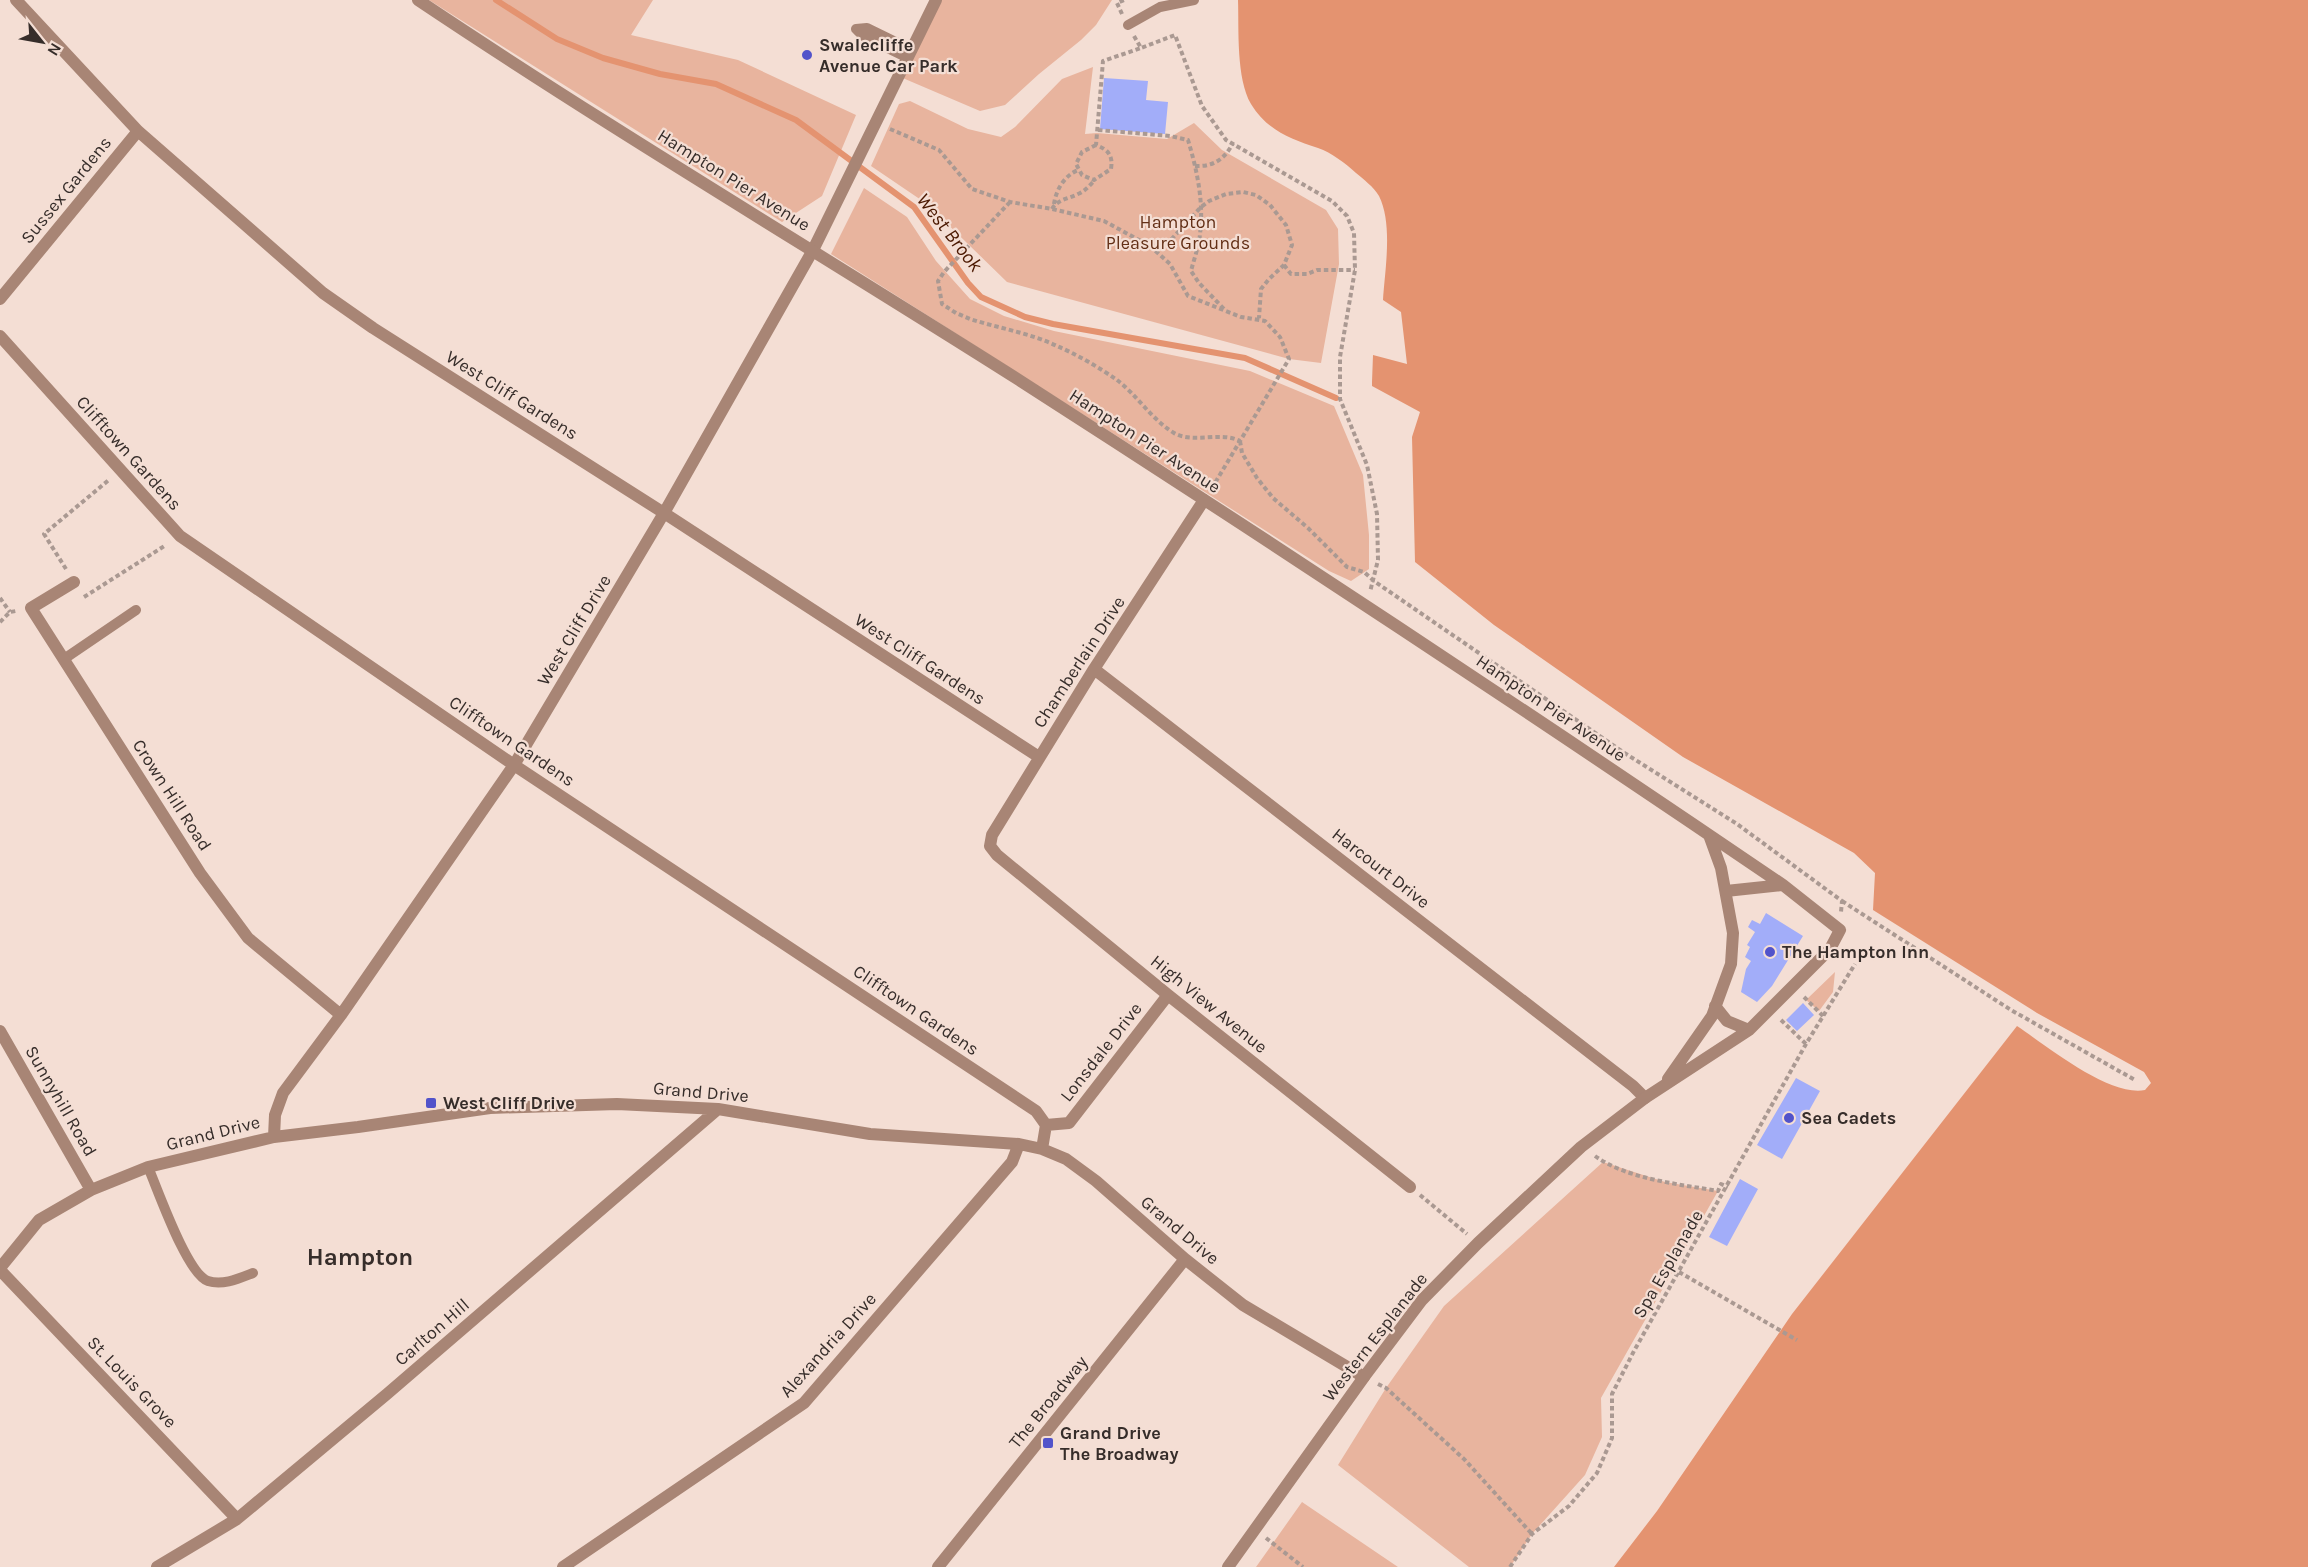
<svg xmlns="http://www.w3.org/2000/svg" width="2308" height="1567" font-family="Karla,sans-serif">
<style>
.green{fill:#e8b49e}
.water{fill:#e49370}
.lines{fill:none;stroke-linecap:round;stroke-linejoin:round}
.stream{stroke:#e49370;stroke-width:6}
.building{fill:#a2adf9}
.path{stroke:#aa9992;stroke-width:4;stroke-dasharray:4.5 3;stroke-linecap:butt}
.service{stroke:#a88575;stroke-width:10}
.minor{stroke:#a88575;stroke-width:12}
.tertiary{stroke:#a88575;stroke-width:12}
.poi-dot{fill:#5253ca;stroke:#f4ded4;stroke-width:2}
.labels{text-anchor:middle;stroke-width:4.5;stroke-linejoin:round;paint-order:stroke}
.poi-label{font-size:18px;font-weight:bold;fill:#362d2a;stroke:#f4ded4;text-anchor:start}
.street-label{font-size:18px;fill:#362d2a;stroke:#f4ded4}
.park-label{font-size:18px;fill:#632f16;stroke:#f4ded4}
.water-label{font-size:20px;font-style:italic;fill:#4b1800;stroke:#f4ded4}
.district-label{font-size:24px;font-weight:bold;fill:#362d2a;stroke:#f4ded4}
</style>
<rect width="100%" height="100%" fill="#f4ded4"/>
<path class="green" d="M429,0H653L631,35L738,60L856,115L822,196L782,222Z
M937,0H1112L1096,25L1081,40L1039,74L1005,105L980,111L898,76Z
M1093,67L1085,134L1097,133L1167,139L1194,123L1222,150L1326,210L1338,229L1339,264L1321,363L1289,359L1007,282L927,204L871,166L899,104L910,101L968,129L1001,137L1015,127L1062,79Z
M864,188L907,217L936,261L970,299L1004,316L1054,331L1250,371L1334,406L1363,475L1369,535V569L1351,581L1329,571L831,254Z
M1835,972L1833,992L1819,1011L1806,1000Z
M1603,1162L1665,1182L1718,1191L1601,1398L1602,1437L1585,1475L1532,1534L1510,1567H1469L1338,1465L1386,1388L1444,1306Z
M1302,1502L1398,1567H1256Z"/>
<path class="water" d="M1238,0H2308V1567H1614L1657,1511L1792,1314L2017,1026C2047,1046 2109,1097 2145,1090L2151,1083L2144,1072L2037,1013L1873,910L1875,873L1854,853L1683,757L1494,625L1415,562L1412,437L1420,412L1372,386V382L1373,355L1407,364L1401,312L1383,300C1385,269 1393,224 1379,196C1374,187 1363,179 1356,173C1345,163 1332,153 1318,148C1290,139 1267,130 1251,104C1236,78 1239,30 1238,0Z"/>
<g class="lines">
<path class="stream" d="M496,0L557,39L603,58L660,74L716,84L796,120L914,207L968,283L981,297L1025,317L1053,324L1245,358L1336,398"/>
</g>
<path class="building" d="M1104,78L1148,81L1146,100L1168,102L1165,134L1100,129Z
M1766,913L1803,936L1772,986L1757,1002L1741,992L1746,969L1751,961L1745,957L1750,947L1747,945L1755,932L1748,927L1752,920L1760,924Z
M1803,1003L1814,1015L1797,1031L1786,1020Z
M1796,1078L1820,1091L1782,1159L1757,1145Z
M1740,1179L1758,1189L1727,1246L1709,1237Z"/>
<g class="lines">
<path class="path" d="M1122,14L1117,3L1124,0
M1134,36L1141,48L1175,35L1202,106L1226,140L1332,201L1347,216L1354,233L1355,270L1340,357V399L1367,465L1377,514L1378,560L1370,592
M890,129L939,150L972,189L1010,202L1052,209L1104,221L1150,246L1170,264L1188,296L1241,317L1265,321L1280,337L1289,359L1212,488
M1098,130L1170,136L1188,140C1197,170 1204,202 1200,234C1199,246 1194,259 1191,271L1199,283L1225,310
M1096,145L1082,152L1076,164L1082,175L1094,180L1111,169C1113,156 1109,150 1096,145L1103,61L1141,48
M1195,166C1213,167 1225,159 1233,143
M1010,202L944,272L938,281L942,304L956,313L970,319C998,328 1030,333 1057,346C1076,354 1100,368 1117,380C1137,395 1151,419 1174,433C1193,444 1221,431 1240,441
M1054,204C1056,190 1064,176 1078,170
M1052,209C1058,199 1068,199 1078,194C1085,191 1089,186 1094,181
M1151,246L1167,244L1201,207L1209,201L1226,194L1243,192L1256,195L1270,205L1286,225L1292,245L1284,265L1269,279L1261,289L1259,318
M1284,265L1291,274H1307L1317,270H1355
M1240,441L1242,453L1257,478L1273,498L1308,528L1347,567L1364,572L1374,581L1623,752L1737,824L1842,901L1841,912
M66,569L44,534L110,479
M84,597L166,545
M0,598L10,612
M0,622L10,612L16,611
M1842,901L2011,1010L2135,1080
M1804,997L1823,1016
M1781,1020L1806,1044
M1595,1156C1627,1179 1678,1184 1718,1191L1721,1184L1728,1187
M1420,1195L1467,1234
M1679,1272L1797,1340
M1378,1384L1386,1388L1464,1459L1532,1534
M1266,1538L1303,1567
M1510,1567L1532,1534L1569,1506L1597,1473L1612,1438V1394L1634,1351L1806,1044L1855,964"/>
<path class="service" d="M1128,25L1160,7L1194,0
M856,29L867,28L912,50
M856,29L863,36L908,58
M64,659L136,610
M148,1167C158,1190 187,1274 208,1281C223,1286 240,1278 253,1273"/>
<path class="minor" d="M16,0L138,131L323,293L373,328L664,513L1039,757
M0,299L138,131
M0,336L180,536L514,765L1036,1111L1046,1125
M1204,500L1094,669L992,835L990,846L997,855L1168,995L1410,1187
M74,582L31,608L200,873L248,938L341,1015
M1094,669L1633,1086L1645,1098
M0,1031L91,1190
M274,1137L275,1115L283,1093L341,1015L514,765L664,513L813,250L936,0
M1042,1149L1046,1125L1069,1123L1168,995
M0,1268L39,1220L91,1190L148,1167L274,1137L358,1127L490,1108L617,1104L718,1109L870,1134L1019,1144L1042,1149L1066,1159L1096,1181L1185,1259L1243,1305L1364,1377
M0,1270L237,1519
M157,1567L237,1519L387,1394L718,1109
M563,1567L804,1403L1012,1162L1019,1144
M938,1567L1185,1259"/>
<path class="tertiary" d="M418,0C615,132 819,253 1019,380C1276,545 1530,713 1783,885L1840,930L1830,949L1749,1030L1645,1098L1581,1147L1478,1243L1422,1300L1364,1377L1228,1567
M1726,891L1783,885
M1715,1006L1727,1021L1749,1030
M1668,1079L1712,1016L1731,964L1733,933L1721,868L1709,835"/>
</g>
<g class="poi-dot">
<circle cx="807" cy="55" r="6"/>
<circle cx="1770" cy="952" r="6"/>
<rect x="425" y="1097" width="12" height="12" rx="3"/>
<circle cx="1789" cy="1118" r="6"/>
<rect x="1042" y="1437" width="12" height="12" rx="3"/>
</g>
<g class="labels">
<g class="poi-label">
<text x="819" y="51">Swalecliffe<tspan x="819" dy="21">Avenue Car Park</tspan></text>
<text x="1782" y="958">The Hampton Inn</text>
<text x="443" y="1109">West Cliff Drive</text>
<text x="1801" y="1124">Sea Cadets</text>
<text x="1060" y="1439">Grand Drive<tspan x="1060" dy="21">The Broadway</tspan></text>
</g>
<g class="street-label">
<text transform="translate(734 180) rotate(32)" y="6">Hampton Pier Avenue</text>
<text transform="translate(66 190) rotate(-51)" y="6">Sussex Gardens</text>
<text transform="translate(512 395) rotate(32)" y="6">West Cliff Gardens</text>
<text transform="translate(1145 441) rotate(33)" y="6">Hampton Pier Avenue</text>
<text transform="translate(129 453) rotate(48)" y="6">Clifftown Gardens</text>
<text transform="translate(574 630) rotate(-59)" y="6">West Cliff Drive</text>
<text transform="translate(920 659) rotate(33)" y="6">West Cliff Gardens</text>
<text transform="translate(1079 662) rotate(-57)" y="6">Chamberlain Drive</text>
<text transform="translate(1551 708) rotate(34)" y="6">Hampton Pier Avenue</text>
<text transform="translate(512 741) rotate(34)" y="6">Clifftown Gardens</text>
<text transform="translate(172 795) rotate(57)" y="6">Crown Hill Road</text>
<text transform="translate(1381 868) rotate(38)" y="6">Harcourt Drive</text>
<text transform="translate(1209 1004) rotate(39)" y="6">High View Avenue</text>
<text transform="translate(916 1010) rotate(34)" y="6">Clifftown Gardens</text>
<text transform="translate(1101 1052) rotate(-52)" y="6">Lonsdale Drive</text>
<text transform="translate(701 1092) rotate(5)" y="6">Grand Drive</text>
<text transform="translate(61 1101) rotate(60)" y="6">Sunnyhill Road</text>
<text transform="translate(213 1133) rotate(-14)" y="6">Grand Drive</text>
<text transform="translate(1180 1230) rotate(40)" y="6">Grand Drive</text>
<text transform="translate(1668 1264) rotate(-60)" y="6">Spa Esplanade</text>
<text transform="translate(432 1332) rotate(-41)" y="6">Carlton Hill</text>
<text transform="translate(1375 1337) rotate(-52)" y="6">Western Esplanade</text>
<text transform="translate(828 1345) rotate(-48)" y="6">Alexandria Drive</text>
<text transform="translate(132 1382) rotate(46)" y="6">St. Louis Grove</text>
<text transform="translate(1048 1402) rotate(-51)" y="6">The Broadway</text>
</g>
<g class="park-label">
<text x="1178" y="228">Hampton<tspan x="1178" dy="21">Pleasure Grounds</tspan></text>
</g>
<g class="water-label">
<text transform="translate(950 232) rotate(52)" y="7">West Brook</text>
</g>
<g class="district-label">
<text x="360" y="1265">Hampton</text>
</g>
</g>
<g transform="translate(42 42) rotate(121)" stroke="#f4ded4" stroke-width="4.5" paint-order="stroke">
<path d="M0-4.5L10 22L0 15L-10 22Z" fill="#362d2a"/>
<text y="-9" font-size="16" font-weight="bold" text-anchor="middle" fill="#362d2a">N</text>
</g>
</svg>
